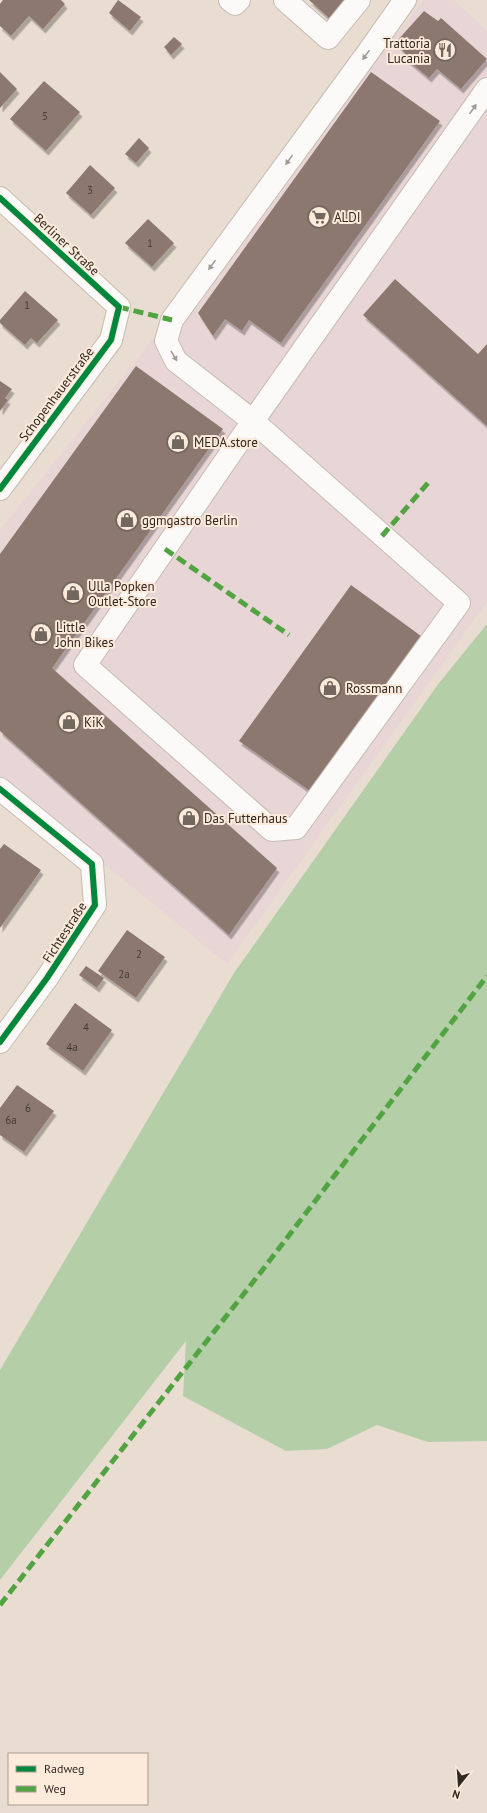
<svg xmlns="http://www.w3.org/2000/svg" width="487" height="1813" font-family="'PT Sans',sans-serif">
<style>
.commercial{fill:#e8d5d6}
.green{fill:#b4cea8}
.building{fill:#8d7870;filter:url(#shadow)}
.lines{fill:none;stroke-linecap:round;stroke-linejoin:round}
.minor-casing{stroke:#c5bcb3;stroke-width:24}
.minor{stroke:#fcfaf8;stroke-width:22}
.quiet{stroke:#52a341;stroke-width:5;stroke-dasharray:10 5;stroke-linecap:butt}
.cycleway-casing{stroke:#fceadb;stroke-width:8}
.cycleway{stroke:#00873e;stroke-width:6}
.oneway{fill:#a09c97}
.labels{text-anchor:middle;stroke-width:4;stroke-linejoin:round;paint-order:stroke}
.number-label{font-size:11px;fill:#473c35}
.poi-label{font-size:13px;fill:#302821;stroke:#fceadb;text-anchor:start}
.street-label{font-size:13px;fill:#302821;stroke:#fceadb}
</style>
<defs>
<filter id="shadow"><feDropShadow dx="2.5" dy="4.5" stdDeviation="0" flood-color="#0004"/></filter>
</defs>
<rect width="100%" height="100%" fill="#e9ddd2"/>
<path class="commercial" d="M424,0H454L487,31V602L227,964L0,779V530Z"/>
<path class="green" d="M487,624V1441L428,1442L377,1425L327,1449L286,1451L183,1396L186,1341L0,1580V1370L234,973L439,683Z"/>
<path class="building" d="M3,0H61L65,4L43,29L29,16L11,36L0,26V4Z
M118,0L141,17L130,31L109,13Z
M309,0H345L329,18Z
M424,11L438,21L441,18L487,59L461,89L437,69L429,78L405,58L407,56L396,42Z
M174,37L182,44L171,55L164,47Z
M0,72L17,89L0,108Z
M371,72L440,121L281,343L249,320L242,331L225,319L213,336L198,313Z
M44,81L80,112L46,151L10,119Z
M139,138L149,148L136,163L125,154Z
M90,165L115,188L91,215L66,193Z
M148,219L174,243L152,267L125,243Z
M395,279L478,354L487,344V426L363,315Z
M25,291L58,320L37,343L31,338L25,345L0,323V320Z
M136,366L223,429L52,668L277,868L229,935L0,731V554Z
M0,381L12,389L5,398L8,400L0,411Z
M351,585L421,636L310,791L239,741Z
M4,844L41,870L0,928V849Z
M127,930L165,957L136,998L98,971Z
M86,966L104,978L97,988L79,975Z
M75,1003L112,1030L83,1071L46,1044Z
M17,1085L54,1111L24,1152L0,1135V1108Z"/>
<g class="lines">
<g class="minor-casing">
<path id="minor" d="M230,0L235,4L239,0
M285,0L328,38L359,0
M405,0L369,51L172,320L166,341L176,361L253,421L85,665L272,830L296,828L459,603L253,421L487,89
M0,198L119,307L111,340L0,489
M0,789L92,864L95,905L47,978L0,1042"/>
</g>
<use href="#minor" class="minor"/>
<path class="quiet" d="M119,307L172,320
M382,536L428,483
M165,549L289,635
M0,1605L264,1268L487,976"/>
<g class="cycleway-casing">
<path id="cycleway" d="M0,198L119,307L111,340L0,489
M0,789L92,864L95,905L47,978L0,1042"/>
</g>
<use href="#cycleway" class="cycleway"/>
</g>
<defs><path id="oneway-solid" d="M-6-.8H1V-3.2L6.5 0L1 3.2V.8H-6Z"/></defs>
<g class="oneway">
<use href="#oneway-solid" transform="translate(366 55) rotate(126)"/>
<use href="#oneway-solid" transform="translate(473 109) rotate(-55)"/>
<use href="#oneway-solid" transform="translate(289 160) rotate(126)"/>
<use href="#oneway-solid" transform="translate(212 265) rotate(126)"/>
<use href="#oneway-solid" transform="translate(174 356) rotate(59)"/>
</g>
<defs>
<g id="restaurant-ring" transform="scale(1.15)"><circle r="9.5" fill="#fceadb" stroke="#71675f" stroke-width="1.5"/><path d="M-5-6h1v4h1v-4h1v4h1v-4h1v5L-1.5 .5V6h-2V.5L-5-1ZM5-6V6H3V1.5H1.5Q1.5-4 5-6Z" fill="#71675f"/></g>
<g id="supermarket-ring" transform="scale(1.15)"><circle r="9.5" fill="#fceadb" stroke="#71675f" stroke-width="1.5"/><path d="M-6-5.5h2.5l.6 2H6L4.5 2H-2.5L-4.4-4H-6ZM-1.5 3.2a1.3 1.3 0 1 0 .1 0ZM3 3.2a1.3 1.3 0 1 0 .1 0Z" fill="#71675f"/></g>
<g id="shop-ring" transform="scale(1.15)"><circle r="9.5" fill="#fceadb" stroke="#71675f" stroke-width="1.5"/><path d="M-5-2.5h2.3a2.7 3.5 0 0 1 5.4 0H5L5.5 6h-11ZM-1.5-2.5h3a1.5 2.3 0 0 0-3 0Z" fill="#71675f"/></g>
</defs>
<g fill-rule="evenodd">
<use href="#restaurant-ring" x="445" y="50"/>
<use href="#supermarket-ring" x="319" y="217"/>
<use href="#shop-ring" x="178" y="442"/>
<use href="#shop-ring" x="127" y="520"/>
<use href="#shop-ring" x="73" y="593"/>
<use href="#shop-ring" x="41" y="634"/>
<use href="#shop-ring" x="330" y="688"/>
<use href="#shop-ring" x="69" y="722"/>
<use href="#shop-ring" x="189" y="818"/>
</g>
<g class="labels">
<g class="number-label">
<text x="45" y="120">5</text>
<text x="90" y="194">3</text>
<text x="150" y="247">1</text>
<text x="27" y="309">1</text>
<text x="139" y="958">2</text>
<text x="124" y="978">2a</text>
<text x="86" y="1031">4</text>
<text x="72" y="1051">4a</text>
<text x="28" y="1112">6</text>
<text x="11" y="1124">6a</text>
</g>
<g class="poi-label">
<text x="430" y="48" text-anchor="end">Trattoria<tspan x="430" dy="15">Lucania</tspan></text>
<text x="334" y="222">ALDI</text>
<text x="194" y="447">MEDA.store</text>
<text x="142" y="525">ggmgastro Berlin</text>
<text x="88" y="591">Ulla Popken<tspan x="88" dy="15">Outlet-Store</tspan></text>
<text x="56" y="632">Little<tspan x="56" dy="15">John Bikes</tspan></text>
<text x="346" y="693">Rossmann</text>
<text x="84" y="727">KiK</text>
<text x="204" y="823">Das Futterhaus</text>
</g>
<g class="street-label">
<text transform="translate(67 244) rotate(43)" y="5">Berliner Straße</text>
<text transform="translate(56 394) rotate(-53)" y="5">Schopenhauerstraße</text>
<text transform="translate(64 932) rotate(-57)" y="5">Fichtestraße</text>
</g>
</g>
<rect x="8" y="1753" width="140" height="52" fill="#fceadb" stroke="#aa9c91"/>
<rect x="16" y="1766" width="20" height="6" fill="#00873e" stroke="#aa9c91"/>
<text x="44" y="1773" font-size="12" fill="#302821">Radweg</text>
<rect x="16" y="1786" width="20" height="6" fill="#52a341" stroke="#aa9c91"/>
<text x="44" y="1793" font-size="12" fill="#302821">Weg</text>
<g transform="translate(459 1785) rotate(197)" stroke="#fceadb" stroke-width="3" paint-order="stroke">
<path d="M0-3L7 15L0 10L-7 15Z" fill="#302821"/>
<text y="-6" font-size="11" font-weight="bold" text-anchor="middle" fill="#302821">N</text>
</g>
</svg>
